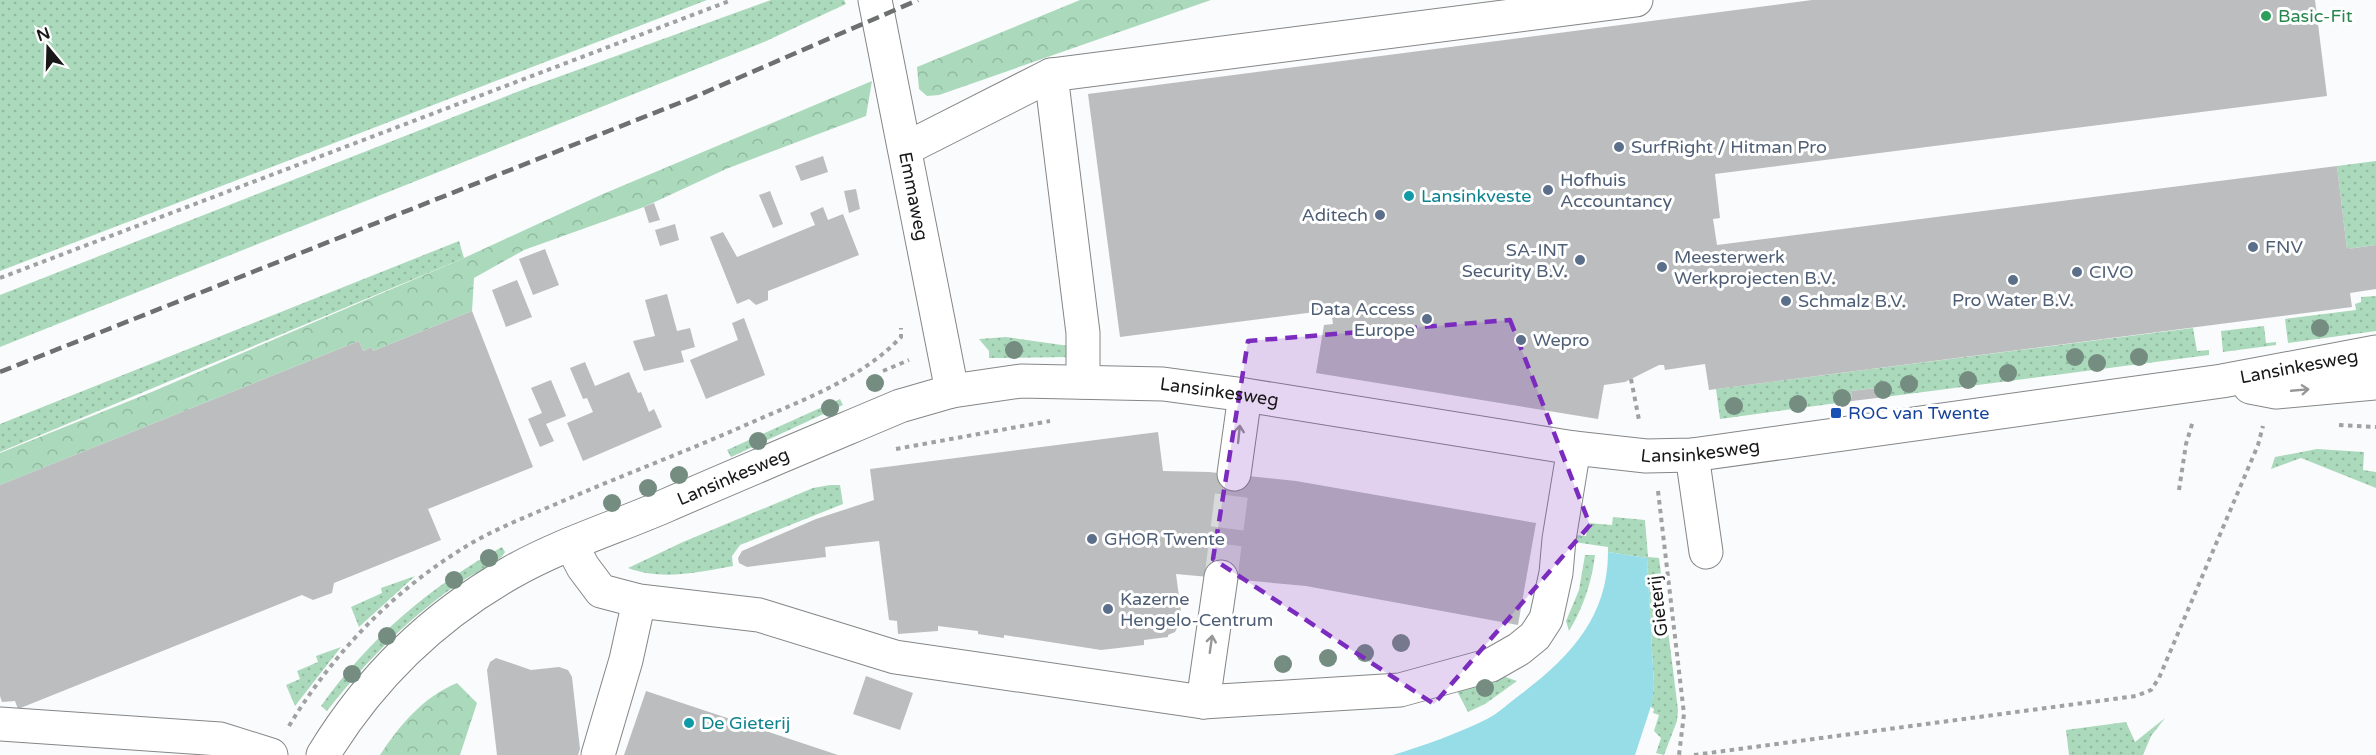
<svg xmlns="http://www.w3.org/2000/svg" width="2376" height="755" font-family="'Varela Round',sans-serif">
<style>
.grass{fill:url(#grass-dots)}
.forest{fill:url(#forest-crowns)}
.water{fill:#96dde8}
.building{fill:#bcbdbe}
.lines{fill:none;stroke-linecap:round;stroke-linejoin:round}
.minor-tunnel{stroke:#d8d9da;stroke-width:33;stroke-dasharray:33 16;stroke-linecap:butt}
.minor-casing{stroke:#858687;stroke-width:35}
.major-casing{stroke:#858687;stroke-width:35}
.path{stroke:#a0a1a2;stroke-width:4;stroke-dasharray:4.5 4.5;stroke-linecap:butt}
.minor{stroke:#fff;stroke-width:33}
.major{stroke:#fff;stroke-width:33}
.rail{stroke:#6e6f6f;stroke-width:4.5;stroke-dasharray:12 6;stroke-linecap:butt}
.tree{fill:#758c81}
.oneway{stroke:#979797}
.marked{fill:#7b2cbf;fill-opacity:0.2;stroke:#7b2cbf;stroke-width:4.5;stroke-dasharray:12 8;stroke-linejoin:round}
.leisure-dot{fill:#2e9e5b;stroke:#fff;stroke-width:2}
.service-dot{fill:#5c6f8a;stroke:#fff;stroke-width:2}
.culture-dot{fill:#0f9aa8;stroke:#fff;stroke-width:2}
.transit-dot{fill:#1a4fb4;stroke:#fff;stroke-width:2}
.labels{text-anchor:middle;stroke-width:6;stroke-linejoin:round;paint-order:stroke}
.leisure-label{font-size:18px;fill:#27864d;stroke:#fff;text-anchor:start}
.service-label{font-size:18px;fill:#4e5e75;stroke:#fff;text-anchor:start}
.street-label{font-size:18px;fill:#181818;stroke:#fff}
.culture-label{font-size:18px;fill:#0d838f;stroke:#fff;text-anchor:start}
.transit-label{font-size:18px;fill:#164399;stroke:#fff;text-anchor:start}
</style>
<defs>
<pattern id="grass-dots" width="8" height="8" patternUnits="userSpaceOnUse" patternTransform="scale(1.5)"><rect width="8" height="8" fill="#abd9bb"/><path d="M2 2h.1M6 6h.1" fill="none" stroke="#92baa0" stroke-width="1.8" stroke-linecap="round"/></pattern>
<pattern id="forest-crowns" width="20" height="18" patternUnits="userSpaceOnUse" patternTransform="scale(1.5)"><rect width="20" height="18" fill="#abd9bb"/><path d="M2 6a3 3 0 1 1 6 0M12 15a3 3 0 1 1 6 0" fill="none" stroke="#92baa0"/></pattern>
</defs>
<rect width="100%" height="100%" fill="#fafbfc"/>
<path class="grass" d="M0,0H707L0,271Z
M771,0H844L846,4L764,42L0,347V295L522,90Z
M2376,161V245L2347,249L2337,166Z
M459,241L464,258L0,452V424Z
M2376,296V331L2288,343L2285,319L2356,310L2355,304L2361,302V297Z
M2264,326L2266,343L2276,342V345L2223,352L2221,331Z
M2193,328L2197,351L2209,350V355L1877,398L1875,388L1851,391L1852,401L1720,419L1716,389Z
M1006,337L1069,346V357L989,358V351L979,339Z
M840,399L843,405L731,457L727,450Z
M2317,449L2364,452L2363,470L2376,472V488L2301,458L2271,469L2275,457Z
M830,485H840L843,504L740,545L732,556L733,566C698,572 663,581 628,568L683,542L813,488Z
M1613,517L1645,520L1648,557L1659,558L1678,710L1677,721L1664,755L1656,753L1661,738L1654,731L1659,715L1653,713L1654,709L1651,707L1654,685L1647,558L1608,552V547L1574,542L1576,535L1586,536L1588,523L1612,525Z
M502,547L505,552C499,564 475,572 464,580C410,616 367,660 327,711L321,706C369,639 430,586 502,547Z
M1585,555H1595C1592,582 1583,608 1569,631L1566,621L1579,590Z
M415,576L359,627L351,607L382,593L381,588Z
M341,647L295,706L286,685L300,679L297,671L318,662L316,656Z
M1494,673L1517,681L1485,704L1468,712L1457,691Z
M2165,718L2151,736L2143,755H2069L2066,730L2126,722L2135,742Z"/>
<path class="forest" d="M1080,0H1211L939,95L927,96L919,89L917,67Z
M872,81L866,116L726,169L644,207L524,250L474,278L472,311L373,351L372,347L363,351L359,341L0,485V453L154,391L464,258L603,194Z
M457,683L477,703L460,755H380C400,725 423,697 457,683Z"/>
<path class="water" d="M1608,552L1647,558L1654,685L1652,703L1635,755H1393C1425,745 1457,734 1487,719C1499,713 1510,702 1521,694C1570,657 1608,617 1608,552Z"/>
<path class="building" d="M1812,0H2315L2327,96L1715,174L1720,218L1713,219L1717,245L2337,166L2347,249L2376,245V289L2350,293L2352,307L1709,390L1705,364L1665,370L1664,365H1659L1625,382L1604,385L1598,419L1316,373L1324,325L1333,324L1331,310L1120,337L1088,94Z
M823,156L828,172L801,181L795,166Z
M856,189L860,209L849,213L844,191Z
M770,191L783,224L773,228L759,195Z
M654,203L660,220L649,223L644,207Z
M823,207L828,220L843,214L859,255L768,291V300L756,305L749,299L737,304L710,237L723,232L737,257L815,225L810,213Z
M675,224L679,240L660,246L655,230Z
M545,249L559,285L533,295L519,259Z
M517,280L532,317L506,327L492,290Z
M667,294L677,331L690,328L695,347L681,351L684,362L644,371L633,341L655,336L645,300Z
M472,311L533,467L428,509L441,540L334,583L332,593L313,600L302,595L18,709L15,701L2,702L0,696V485L359,341L363,351L372,347L373,351Z
M744,318L765,375L706,399L690,360L738,340L732,323Z
M585,362L595,386L629,372L638,393L641,392L649,412L654,409L662,427L583,461L567,423L593,412L587,398L583,399L570,368Z
M551,380L566,416L546,424L554,441L540,447L528,419L542,413L531,388Z
M1876,388L1877,398L1852,401L1851,391Z
M1158,432L1163,471L1209,472L1296,481L1536,523L1518,625L1306,586L1176,574L1182,619L1175,632L1168,635V637L1144,640V645L1101,650L1004,635V638L978,634V631L938,626V631L898,634L897,621L889,620L879,541L825,547L826,557L747,567L739,563L738,558L742,551L816,519L874,500L870,469Z
M496,658L531,670L559,667L568,670L572,677L580,749L578,755H497L487,670L490,662Z
M866,676L913,693L900,730L853,714Z
M646,691L838,755H624Z"/>
<g class="lines">
<path class="minor-tunnel" d="M1221,577L1234,474"/>
<g class="minor-casing">
<g id="minor">
<path id="s1" d="M875,0L952,391"/>
<path d="M905,149L1051,75"/>
<path d="M1083,382V333L1051,75L1636,0"/>
<path d="M1692,455L1706,552"/>
<path d="M1234,474L1245,395"/>
<path d="M571,544L583,567L601,591L639,601L759,615L895,657L1203,702L1400,690L1491,665L1519,649L1535,636L1546,619L1556,573L1559,539L1574,448"/>
<path d="M1203,702L1221,577"/>
<path d="M0,724L220,739L271,755"/>
<path d="M598,755L626,660L639,601"/>
</g>
</g>
<g class="major-casing">
<g id="major">
<path d="M2250,387L2276,392L2376,383"/>
<path id="s2" d="M323,755C370,678 431,618 510,573C559,545 614,528 665,506C743,472 822,439 900,406L952,391L1021,381L1163,384L1245,395L1574,448L1646,456L1692,455L2222,381L2376,352"/>
</g>
</g>
<path class="path" d="M0,278L732,0
M883,371L909,360
M1631,379L1639,420
M2339,425L2376,427
M896,449L1050,421
M2179,490L2186,444L2193,421
M1658,491L1684,714L1679,755
M289,726C330,658 387,597 454,554C485,533 521,519 556,504C620,476 685,452 748,424C802,400 860,380 901,337V328
M1694,755L2136,696L2151,690L2159,678L2258,445L2263,426"/>
<use href="#minor" class="minor"/>
<use href="#major" class="major"/>
<path class="rail" d="M0,372L692,98L918,0"/>
</g>
<g class="tree">
<circle cx="2320" cy="328" r="9"/>
<circle cx="1014" cy="350" r="9"/>
<circle cx="2075" cy="357" r="9"/>
<circle cx="2139" cy="357" r="9"/>
<circle cx="2097" cy="363" r="9"/>
<circle cx="2008" cy="373" r="9"/>
<circle cx="1968" cy="380" r="9"/>
<circle cx="875" cy="383" r="9"/>
<circle cx="1909" cy="384" r="9"/>
<circle cx="1883" cy="390" r="9"/>
<circle cx="1842" cy="398" r="9"/>
<circle cx="1798" cy="404" r="9"/>
<circle cx="1734" cy="406" r="9"/>
<circle cx="830" cy="408" r="9"/>
<circle cx="758" cy="441" r="9"/>
<circle cx="679" cy="475" r="9"/>
<circle cx="648" cy="488" r="9"/>
<circle cx="612" cy="503" r="9"/>
<circle cx="489" cy="558" r="9"/>
<circle cx="454" cy="580" r="9"/>
<circle cx="387" cy="636" r="9"/>
<circle cx="1401" cy="643" r="9"/>
<circle cx="1365" cy="653" r="9"/>
<circle cx="1328" cy="658" r="9"/>
<circle cx="1283" cy="664" r="9"/>
<circle cx="352" cy="674" r="9"/>
<circle cx="1485" cy="688" r="9"/>
</g>
<defs><path id="oneway-shaft" d="M-6 0H5M1.5-3L5.5 0L1.5 3" fill="none" stroke-width="1.6" stroke-linecap="round" stroke-linejoin="round" transform="scale(1.5)"/></defs>
<g class="oneway">
<use href="#oneway-shaft" transform="translate(2300 390) rotate(-5)"/>
<use href="#oneway-shaft" transform="translate(1239 434) rotate(-84)"/>
<use href="#oneway-shaft" transform="translate(1211 644) rotate(-82)"/>
</g>
<path class="marked" d="M1510,320L1590,525L1434,704L1213,559L1248,341Z"/>
<circle class="leisure-dot" cx="2266" cy="16" r="6"/>
<g class="service-dot">
<circle cx="1619" cy="147" r="6"/>
<circle cx="1548" cy="190" r="6"/>
<circle cx="1380" cy="215" r="6"/>
<circle cx="2253" cy="247" r="6"/>
<circle cx="1580" cy="260" r="6"/>
<circle cx="1662" cy="267" r="6"/>
<circle cx="2077" cy="272" r="6"/>
<circle cx="2013" cy="280" r="6"/>
<circle cx="1786" cy="301" r="6"/>
<circle cx="1427" cy="319" r="6"/>
<circle cx="1521" cy="340" r="6"/>
<circle cx="1092" cy="539" r="6"/>
<circle cx="1108" cy="609" r="6"/>
</g>
<g class="culture-dot">
<circle cx="1409" cy="196" r="6"/>
<circle cx="689" cy="723" r="6"/>
</g>
<rect class="transit-dot" x="1830" y="407" width="12" height="12" rx="3"/>
<g class="labels">
<g class="leisure-label">
<text x="2278" y="22">Basic-Fit</text>
</g>
<g class="service-label">
<text x="1631" y="153">SurfRight / Hitman Pro</text>
<text x="1560" y="186">Hofhuis<tspan x="1560" dy="21">Accountancy</tspan></text>
<text x="1368" y="221" text-anchor="end">Aditech</text>
<text x="2265" y="253">FNV</text>
<text x="1568" y="256" text-anchor="end">SA-INT<tspan x="1568" dy="21">Security B.V.</tspan></text>
<text x="1674" y="263">Meesterwerk<tspan x="1674" dy="21">Werkprojecten B.V.</tspan></text>
<text x="2089" y="278">CIVO</text>
<text x="2013" y="306" text-anchor="middle">Pro Water B.V.</text>
<text x="1798" y="307">Schmalz B.V.</text>
<text x="1415" y="315" text-anchor="end">Data Access<tspan x="1415" dy="21">Europe</tspan></text>
<text x="1533" y="346">Wepro</text>
<text x="1104" y="545">GHOR Twente</text>
<text x="1120" y="605">Kazerne<tspan x="1120" dy="21">Hengelo-Centrum</tspan></text>
</g>
<g class="street-label">
<text dy="6" stroke="none"><textPath href="#s1" startOffset="200">Emmaweg</textPath></text>
<text dy="6" stroke="none"><textPath href="#s2" startOffset="2102">Lansinkesweg</textPath></text>
<text dy="6" stroke="none"><textPath href="#s2" startOffset="1011">Lansinkesweg</textPath></text>
<text dy="6" stroke="none"><textPath href="#s2" startOffset="1497">Lansinkesweg</textPath></text>
<text dy="6" stroke="none"><textPath href="#s2" startOffset="507">Lansinkesweg</textPath></text>
<text transform="translate(1658 606) rotate(-97)" y="6">Gieterij</text>
</g>
<g class="culture-label">
<text x="1421" y="202">Lansinkveste</text>
<text x="701" y="729">De Gieterij</text>
</g>
<g class="transit-label">
<text x="1848" y="419">ROC van Twente</text>
</g>
</g>
<g transform="translate(48 48) rotate(341)" stroke="#ffffff" stroke-width="4.5" paint-order="stroke">
<path d="M0-4.5L10 22L0 15L-10 22Z" fill="#181818"/>
<text y="-9" font-size="16" font-weight="bold" text-anchor="middle" fill="#181818">N</text>
</g>
</svg>
